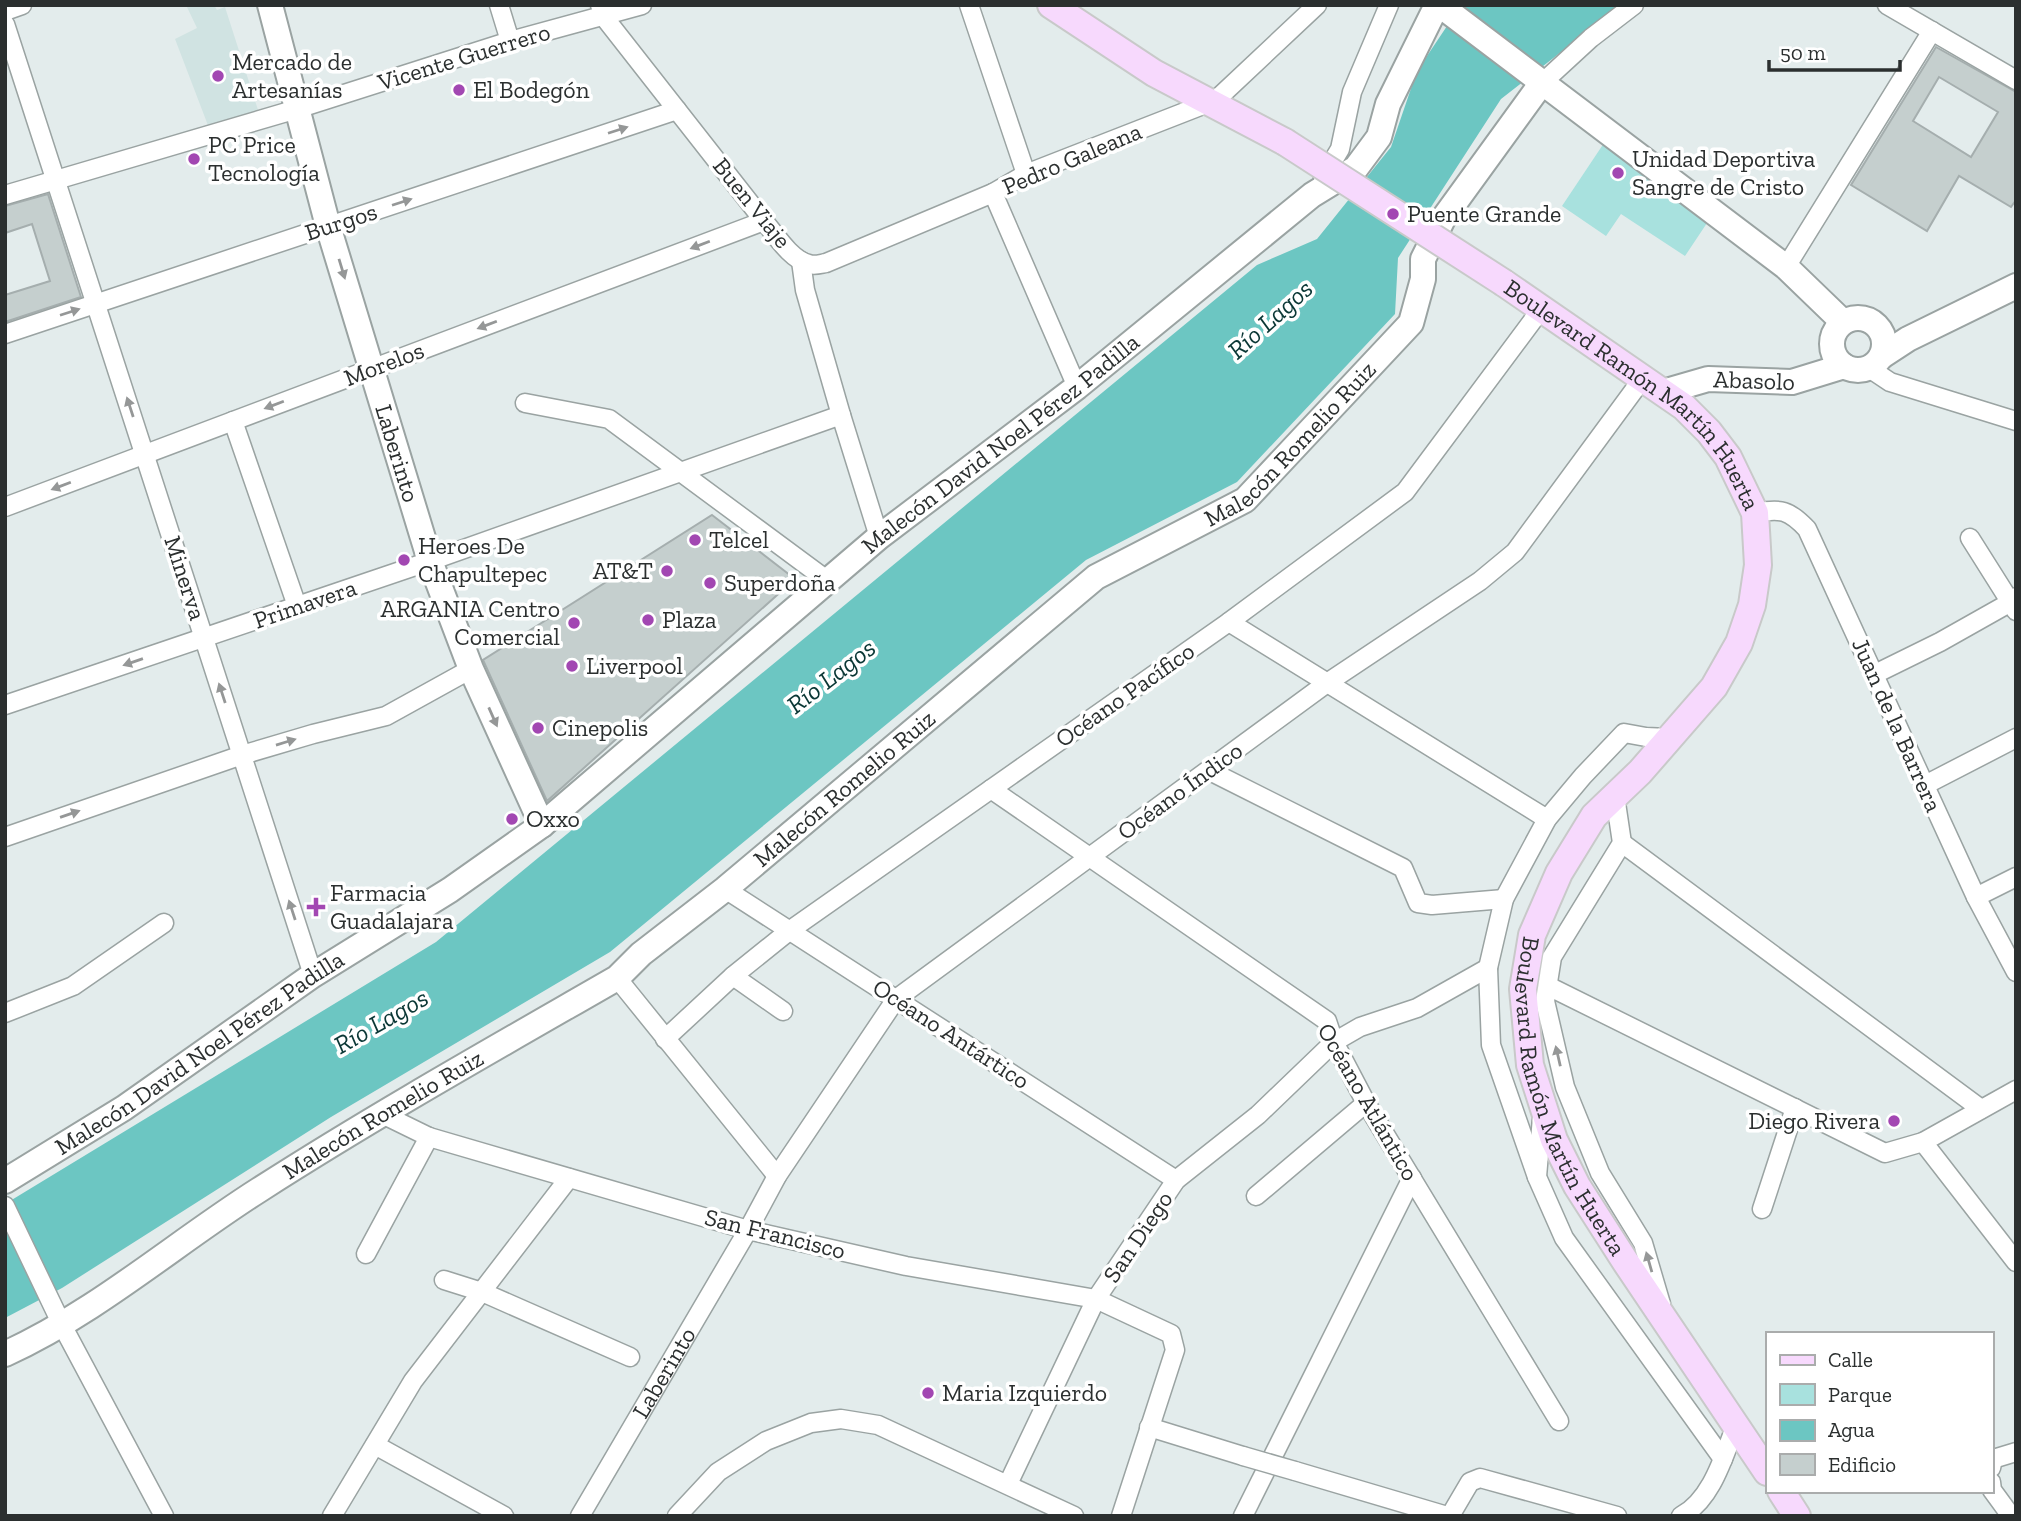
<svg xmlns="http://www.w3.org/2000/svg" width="2021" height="1521" font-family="'Zilla Slab',serif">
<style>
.built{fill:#d0e3e2}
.green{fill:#a8e1de}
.water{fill:#6cc6c2}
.building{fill:#c5cfce;stroke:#a5aeae;stroke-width:2;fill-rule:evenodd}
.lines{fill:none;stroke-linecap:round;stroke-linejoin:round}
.street-casing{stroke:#9aa3a2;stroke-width:21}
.secondary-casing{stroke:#9aa3a2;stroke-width:28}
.primary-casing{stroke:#c8c9c9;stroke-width:30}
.street{stroke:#fff;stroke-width:18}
.secondary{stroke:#fff;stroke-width:24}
.primary{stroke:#f7d9fd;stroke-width:26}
.street-bridge-casing{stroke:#9aa3a2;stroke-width:21;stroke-linecap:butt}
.primary-bridge-casing{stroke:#c8c9c9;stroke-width:30;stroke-linecap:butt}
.street-bridge{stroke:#fff;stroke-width:18}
.primary-bridge{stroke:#f7d9fd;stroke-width:26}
.oneway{fill:#959797}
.poi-dot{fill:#a247b2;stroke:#fff;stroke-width:2.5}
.labels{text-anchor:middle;stroke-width:7;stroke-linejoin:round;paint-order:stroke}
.street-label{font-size:24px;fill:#2b2f2f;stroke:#fff}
.poi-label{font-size:24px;fill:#2b2f2f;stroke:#fff;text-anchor:start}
.water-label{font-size:26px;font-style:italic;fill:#0a3735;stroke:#fff}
</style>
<rect width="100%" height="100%" fill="#e3ecec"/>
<path class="built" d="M186,5H214L217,10L225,7L259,113L209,128L175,39L197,28Z"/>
<path class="green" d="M1606,140L1711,217L1685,256L1621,214L1606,236L1562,206Z"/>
<path class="water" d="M1461,5H1621L1501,99L1398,258L1395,314L1237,482L1086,560L610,952L331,1117L62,1288L5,1318V1204L436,942L1257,265L1317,239L1391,147L1417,71Z"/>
<path class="building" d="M1936,47L2016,92V200L2011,207L1959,176L1927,231L1851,185ZM1939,77L1998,112L1971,157L1913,121Z
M48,194L81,297L5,322V295L50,281L32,224L5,233V206Z
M712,515L795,579L547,801L483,660Z"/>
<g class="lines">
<g class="street-casing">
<g id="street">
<path d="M499,5L510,41"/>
<path d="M600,5L604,17L764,221C775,234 791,260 809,264C814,266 820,264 826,263L993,193L1026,174L1208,103L1217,99L1317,5"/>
<path d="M969,5L1026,174"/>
<path d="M1887,5L2016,80"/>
<path d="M5,11L22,5"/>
<path d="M5,24L313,975"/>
<path d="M1541,84L1591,38L1634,5"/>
<path d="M1323,177L1340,149L1352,92L1389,5"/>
<path d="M993,193L1077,387"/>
<path d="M5,195L297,109L510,41L642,5"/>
<path d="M801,261L805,290L841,415L879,537"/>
<path d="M1786,267L1932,31"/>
<path d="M5,334L677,110"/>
<path d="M1869,368L1890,382L2016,421"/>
<path d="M525,403L609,419L828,581"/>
<path d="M233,421L297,606"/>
<path d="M5,507L764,221"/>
<path d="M1755,513C1781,508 1789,510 1807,529L1976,897L2016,972"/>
<path d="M1970,538L2016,611"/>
<path d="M1229,622L1547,819"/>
<path d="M1875,674L1940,642L2011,602L2016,597"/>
<path d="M5,705L430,561L841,415"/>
<path d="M1210,771L1403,868L1418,903L1432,905L1504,899"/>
<path d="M1925,785L2016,738"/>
<path d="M991,789L1327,1021L1334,1042L1366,1103L1559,1421"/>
<path d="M1615,796L1622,843L1552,957L1545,1001L1565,1087L1600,1173L1643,1243L1661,1304"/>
<path d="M5,837L242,755L313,734L386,716L471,669"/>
<path d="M1622,843L1981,1109"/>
<path d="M725,889L1176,1180"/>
<path d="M1976,897L2016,877"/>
<path d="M733,976L783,1011"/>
<path d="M617,978L777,1176"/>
<path d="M1548,986L1885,1153L1923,1142L2016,1090"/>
<path d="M5,1013L73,986L164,923"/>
<path d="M665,1039L733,976L789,931L1229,622L1405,492L1542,308"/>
<path d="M382,1114L429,1137L748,1230L906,1266L1096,1299L1171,1334L1175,1350L1121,1516"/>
<path d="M1542,1117L1537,1177L1564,1238L1723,1459"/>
<path d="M1923,1142L2016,1262"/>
<path d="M1537,1177L1491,1045L1488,968L1504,899L1547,819L1583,776L1624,733L1646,737L1668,738"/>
<path d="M1256,1196L1366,1103"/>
<path d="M5,1206L62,1325L164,1516"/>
<path d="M1762,1209L1795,1108"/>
<path d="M366,1254L429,1137"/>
<path d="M444,1280L482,1292L630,1357"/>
<path d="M1149,1427L1243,1456"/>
<path d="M375,1445L504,1516"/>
<path d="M1991,1468L1993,1459L2016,1452"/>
<path d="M1295,1471L1447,1516"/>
<path d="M1991,1482L1992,1490L2011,1516"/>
<path d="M1008,1484L1096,1299L1176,1180L1258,1115L1334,1042L1360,1027L1417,1008L1488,968"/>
<path d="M332,1516L413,1381L569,1178"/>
<path id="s1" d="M580,1516L748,1230L777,1176L896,999L1327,683L1480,581L1515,552L1643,378"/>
<path d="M677,1516L718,1472L766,1441L811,1423L841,1419L878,1425L1074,1516"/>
<path d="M1243,1516L1412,1178"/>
<path d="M1450,1516L1470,1482L1480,1478L1617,1516"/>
<path d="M1681,1516C1712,1500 1724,1455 1736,1425"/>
</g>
</g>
<g class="secondary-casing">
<g id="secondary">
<path id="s2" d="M270,5L328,226L430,561L471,669L542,825"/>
<path d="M1443,5L1449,12L1786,267L1843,322"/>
<circle cx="1858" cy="344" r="26"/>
<path d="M1882,356L1908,339L2016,286"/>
<path id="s3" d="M1663,392L1708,379L1792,382L1844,366"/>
<path id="s4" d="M5,1181L124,1108L313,975L450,890L542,825L879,537L1077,387L1312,195L1356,168L1379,137L1388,104L1437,5"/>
<path id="s5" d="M5,1354C97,1312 174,1244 259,1190C376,1115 497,1047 617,978L641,954L725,889L1096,577L1245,500L1411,323L1423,279V259L1443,219L1541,84"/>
</g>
</g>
<g class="primary-casing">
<g id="primary">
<path d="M1051,5L1154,73L1285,142"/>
<path id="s6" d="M1504,283L1684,407L1709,432L1728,457L1755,513L1758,565L1752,605L1739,643L1714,687L1640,772L1594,816L1559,873L1532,935L1523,989L1530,1065L1554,1140L1577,1186L1625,1261L1767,1472"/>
<path d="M1781,1491L1797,1516"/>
</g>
</g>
<use href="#street" class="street"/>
<use href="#secondary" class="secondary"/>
<use href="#primary" class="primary"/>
<g class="street-bridge-casing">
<path id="street-bridge" d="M1243,1456L1295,1471"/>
</g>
<g class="primary-bridge-casing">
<path id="primary-bridge" d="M1285,142L1504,283"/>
</g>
<use href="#street-bridge" class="street-bridge"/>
<use href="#primary-bridge" class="primary-bridge"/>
</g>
<defs><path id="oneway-solid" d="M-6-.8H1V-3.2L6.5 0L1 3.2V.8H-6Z" transform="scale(1.75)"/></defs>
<g class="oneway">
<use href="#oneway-solid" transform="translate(618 130) rotate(-18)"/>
<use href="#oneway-solid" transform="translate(402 202) rotate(-18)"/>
<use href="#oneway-solid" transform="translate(700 245) rotate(159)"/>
<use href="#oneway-solid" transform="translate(342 269) rotate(73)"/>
<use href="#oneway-solid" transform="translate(70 312) rotate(-18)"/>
<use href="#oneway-solid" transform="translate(487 325) rotate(159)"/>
<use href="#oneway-solid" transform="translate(274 405) rotate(159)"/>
<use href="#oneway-solid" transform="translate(130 407) rotate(-108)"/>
<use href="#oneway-solid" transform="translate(61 486) rotate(159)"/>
<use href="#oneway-solid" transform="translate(133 662) rotate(161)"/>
<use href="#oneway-solid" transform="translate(222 693) rotate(-108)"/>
<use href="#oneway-solid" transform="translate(493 717) rotate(66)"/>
<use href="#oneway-solid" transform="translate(286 742) rotate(-17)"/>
<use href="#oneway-solid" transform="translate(70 814) rotate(-19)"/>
<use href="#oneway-solid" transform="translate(292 910) rotate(-108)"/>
<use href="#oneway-solid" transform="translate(1558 1056) rotate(-103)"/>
<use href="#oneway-solid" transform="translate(1649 1262) rotate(-106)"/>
</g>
<g class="poi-dot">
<circle cx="218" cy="76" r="7"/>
<circle cx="459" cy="90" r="7"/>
<circle cx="194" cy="159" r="7"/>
<circle cx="1618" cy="173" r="7"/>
<circle cx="1393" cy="214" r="7"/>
<circle cx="695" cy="540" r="7"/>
<circle cx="404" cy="560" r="7"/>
<circle cx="667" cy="571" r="7"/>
<circle cx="710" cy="583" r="7"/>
<circle cx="648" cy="620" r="7"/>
<circle cx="574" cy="623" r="7"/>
<circle cx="572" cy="666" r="7"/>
<circle cx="538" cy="728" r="7"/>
<circle cx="512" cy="819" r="7"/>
<path d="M312.5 896.5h7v7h7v7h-7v7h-7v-7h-7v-7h7z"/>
<circle cx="1894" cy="1121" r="7"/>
<circle cx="928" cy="1393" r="7"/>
</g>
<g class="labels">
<g class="street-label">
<text transform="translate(464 57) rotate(-17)" y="8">Vicente Guerrero</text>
<text transform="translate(1072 159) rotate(-23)" y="8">Pedro Galeana</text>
<text transform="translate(752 203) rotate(51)" y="8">Buen Viaje</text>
<text transform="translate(341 222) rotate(-18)" y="8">Burgos</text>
<text transform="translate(384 364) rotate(-21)" y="8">Morelos</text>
<text dy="8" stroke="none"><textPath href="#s3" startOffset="93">Abasolo</textPath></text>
<text dy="8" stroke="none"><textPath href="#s6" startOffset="173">Boulevard Ramón Martín Huerta</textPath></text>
<text dy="8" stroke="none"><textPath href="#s5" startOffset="1582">Malecón Romelio Ruiz</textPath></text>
<text dy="8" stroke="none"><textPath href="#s4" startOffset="1241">Malecón David Noel Pérez Padilla</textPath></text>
<text dy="8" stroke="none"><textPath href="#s2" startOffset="466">Laberinto</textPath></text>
<text transform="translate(185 578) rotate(72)" y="8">Minerva</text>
<text transform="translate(305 604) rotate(-19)" y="8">Primavera</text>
<text transform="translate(1125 695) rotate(-35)" y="8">Océano Pacífico</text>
<text transform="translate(1897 725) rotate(66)" y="8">Juan de la Barrera</text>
<text dy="8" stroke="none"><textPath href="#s5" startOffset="1015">Malecón Romelio Ruiz</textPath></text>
<text transform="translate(1180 791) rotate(-36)" y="8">Océano Índico</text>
<text transform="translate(951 1034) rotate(33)" y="8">Océano Antártico</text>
<text dy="8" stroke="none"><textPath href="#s4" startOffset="233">Malecón David Noel Pérez Padilla</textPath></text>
<text dy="8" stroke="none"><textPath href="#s6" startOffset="1013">Boulevard Ramón Martín Huerta</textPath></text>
<text transform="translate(1368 1102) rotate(60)" y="8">Océano Atlántico</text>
<text dy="8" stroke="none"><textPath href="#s5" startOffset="448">Malecón Romelio Ruiz</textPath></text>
<text transform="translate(775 1234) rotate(14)" y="8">San Francisco</text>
<text transform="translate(1138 1237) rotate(-56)" y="8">San Diego</text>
<text dy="8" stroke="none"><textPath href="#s1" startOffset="166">Laberinto</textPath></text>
</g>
<g class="poi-label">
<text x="232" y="70">Mercado de<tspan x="232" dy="28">Artesanías</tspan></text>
<text x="473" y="98">El Bodegón</text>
<text x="208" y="153">PC Price<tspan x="208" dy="28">Tecnología</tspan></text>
<text x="1632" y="167">Unidad Deportiva<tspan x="1632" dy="28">Sangre de Cristo</tspan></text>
<text x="1407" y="222">Puente Grande</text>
<text x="709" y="548">Telcel</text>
<text x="418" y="554">Heroes De<tspan x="418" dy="28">Chapultepec</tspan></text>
<text x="653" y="579" text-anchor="end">AT&amp;T</text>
<text x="724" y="591">Superdoña</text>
<text x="560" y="617" text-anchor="end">ARGANIA Centro<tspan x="560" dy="28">Comercial</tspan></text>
<text x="662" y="628">Plaza</text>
<text x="586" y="674">Liverpool</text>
<text x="552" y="736">Cinepolis</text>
<text x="526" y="827">Oxxo</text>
<text x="330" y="901">Farmacia<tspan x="330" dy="28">Guadalajara</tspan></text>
<text x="1880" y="1129" text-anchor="end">Diego Rivera</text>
<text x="942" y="1401">Maria Izquierdo</text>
</g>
<g class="water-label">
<text transform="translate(1270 319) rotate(-42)" y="9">Río Lagos</text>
<text transform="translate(831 676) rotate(-38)" y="9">Río Lagos</text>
<text transform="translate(381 1021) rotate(-30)" y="9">Río Lagos</text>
</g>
</g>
<rect width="2021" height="1521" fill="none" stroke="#2b2f2f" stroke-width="14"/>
<rect x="1766" y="1332" width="228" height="161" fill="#ffffff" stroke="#aaacac" stroke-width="2"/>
<rect x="1780" y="1355" width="35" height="10" fill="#f7d9fd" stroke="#aaacac" stroke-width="2"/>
<text x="1828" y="1367" font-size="21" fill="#2b2f2f">Calle</text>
<rect x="1780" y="1384" width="35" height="21" fill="#a8e1de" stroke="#aaacac" stroke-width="2"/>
<text x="1828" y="1402" font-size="21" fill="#2b2f2f">Parque</text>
<rect x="1780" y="1420" width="35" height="21" fill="#6cc6c2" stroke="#aaacac" stroke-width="2"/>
<text x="1828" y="1437" font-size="21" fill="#2b2f2f">Agua</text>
<rect x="1780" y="1454" width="35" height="21" fill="#c5cfce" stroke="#aaacac" stroke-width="2"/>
<text x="1828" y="1472" font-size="21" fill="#2b2f2f">Edificio</text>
<path d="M1769 60v10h131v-10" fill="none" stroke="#2b2f2f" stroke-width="3.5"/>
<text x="1780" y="60" font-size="21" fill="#2b2f2f" stroke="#ffffff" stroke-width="5" paint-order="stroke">50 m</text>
</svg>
